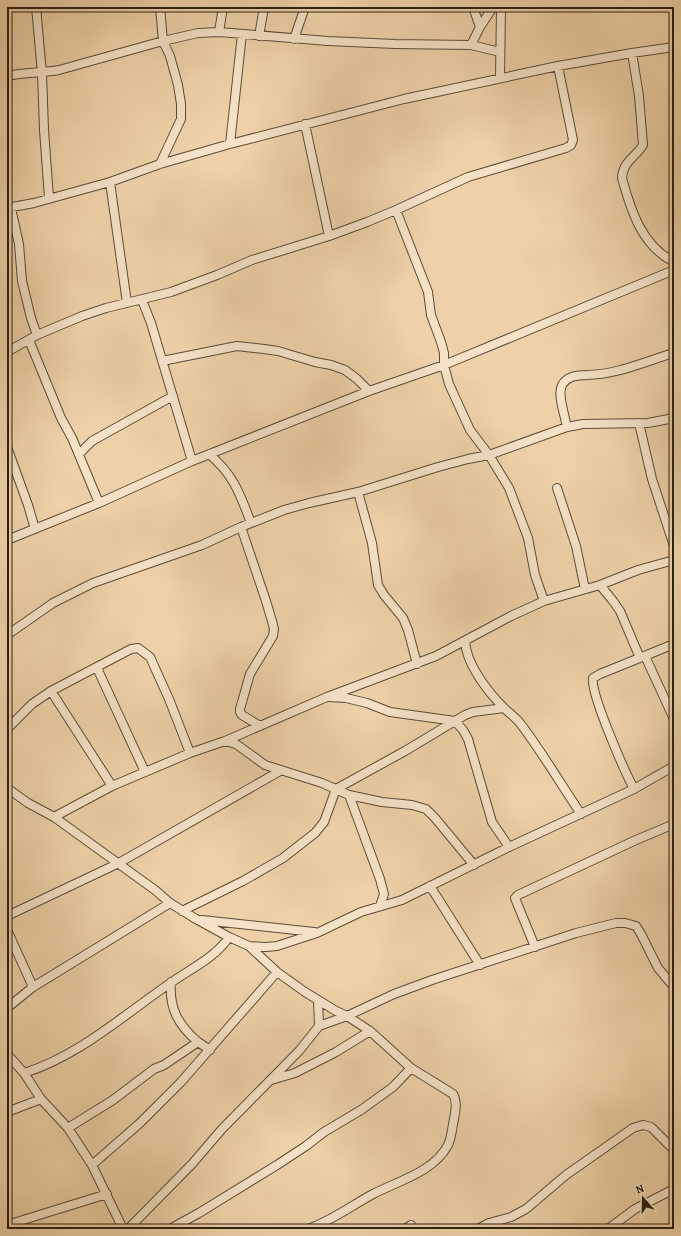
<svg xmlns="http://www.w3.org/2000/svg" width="681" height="1236" font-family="Alegreya,serif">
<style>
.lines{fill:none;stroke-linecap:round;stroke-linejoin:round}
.minor-casing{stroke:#5b4c38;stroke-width:10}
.minor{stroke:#f4e1c6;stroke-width:8}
</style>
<rect width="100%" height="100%" fill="#eed1a8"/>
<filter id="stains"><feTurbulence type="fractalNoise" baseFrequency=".005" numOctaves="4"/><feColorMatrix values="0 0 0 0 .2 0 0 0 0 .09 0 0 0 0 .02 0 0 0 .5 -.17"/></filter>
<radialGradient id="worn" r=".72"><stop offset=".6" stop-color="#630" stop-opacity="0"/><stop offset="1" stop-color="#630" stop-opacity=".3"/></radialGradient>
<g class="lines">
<g class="minor-casing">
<path id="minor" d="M36,7L42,73L44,130L49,198
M473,7L480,27
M673,7L674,11
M219,32L223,7
M259,36L264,7
M294,39L305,7
M471,45L480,27L493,7
M632,53L639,96L643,145C635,158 623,161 622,178C631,211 642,246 674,262
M7,76C24,72 42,73 59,70L163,41L198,33L219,32L328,41L395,44L471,45L500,52
M500,78L501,7
M305,124L329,236
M230,144L242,34
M160,164L181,119V104L178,85L170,56L163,41L160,7
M110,182L127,303
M7,208L34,203L110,182L160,164L230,144L404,99L558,66L632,53L674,47
M11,208L19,244L22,281L31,318L37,335
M396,210L428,292L431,315L441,342L444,353V365L449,384L470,430L489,455L509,488L528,538L535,575L544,601
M142,300L151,323L192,461
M29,340L52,396L61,418L72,438L99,503
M7,352L37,335L82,316L106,308L171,292L217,275L252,260L329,236L367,222L396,210L468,177L566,148L571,145L573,140L558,66
M162,361L237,346L264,349L278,351L315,362L331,365L345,370L357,379L369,391
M639,423L652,479L674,546
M567,427C565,416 557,394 562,385C568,375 577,376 587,375C616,375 646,361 674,353
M7,447L28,505L35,529
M79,454L92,441L173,396
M209,454C234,475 240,494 251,523
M557,488L576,546L585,589
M358,492L438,467L468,459L489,455L567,427L583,424L648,423L674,418
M241,527L266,601L272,621L274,629L273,636L250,674L240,709V712L242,715L260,726
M7,540L99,503L192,461L369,391L444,365L674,270
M600,585L613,601L620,611L640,658
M7,635L53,603L93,583L202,545L241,527L284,510L309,503L358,492L372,543L378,585L384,595L403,618L408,630L417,664
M465,641C466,664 488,692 504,708C509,713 515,717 520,723C542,752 560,783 581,814
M645,656L674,719
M97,668L145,772
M51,691L112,786
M329,697L346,698L367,703L390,712L455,721L463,730L468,739L492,822L509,847
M7,729L32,704L51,691L131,649L138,648L150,657L169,699L190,753
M225,741L236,744L265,765L322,783L349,795L382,802L412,805L426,809L435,818L474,865
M7,788L28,803L54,817L112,786L190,753L225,741L327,697L436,656L511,616L544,601L600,585L638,570L674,560
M634,789C625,772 590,693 593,678L600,674L674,644
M349,795L380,879L384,894L380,906
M54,817L155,890L170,903L196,919L229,937L249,946L266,947L277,946L317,933L361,912L402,900L509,847L634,789L674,766
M430,886L480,965
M182,911L243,881L283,858L315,833L324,822L336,789L405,751L465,715L473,712L504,708
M7,916L117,864L280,771
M202,920L314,932
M7,930L33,987
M535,947L517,903L515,898L518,895L636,840L674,824
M171,982C169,1008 178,1025 198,1042
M318,1000L319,1026
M7,1008L33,987L170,903
M7,1054L24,1073L41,1099L68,1128L92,1165L123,1229
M24,1073C77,1057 124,1015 169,984C190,969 215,958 229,937
M271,1080L295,1073L336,1052L370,1031
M7,1112L41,1099
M68,1128L113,1100L154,1069L164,1065L198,1042L210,1050
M92,1165L140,1123L181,1082L277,972
M7,1225L107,1194
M128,1229L192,1164L222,1129L299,1051L319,1026L347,1016L394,994L432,980L576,933L616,923H625L636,926L641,934L658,968L674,987
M170,1229L199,1213L277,1165L306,1146L324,1132L361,1110L393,1087L411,1068L370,1031L347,1016L336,1011L305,992L277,972L249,946
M308,1229C331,1221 351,1206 373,1194C398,1181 434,1172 448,1145C451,1139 452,1130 453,1124C455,1114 458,1103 453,1094L411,1068
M405,1229L411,1225
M478,1229L489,1223L511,1217L526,1209L566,1175L633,1128L643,1125L651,1127L674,1150
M608,1229L635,1209L674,1189"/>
</g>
<use href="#minor" class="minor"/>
</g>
<rect width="681" height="1236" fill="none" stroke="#eed1a8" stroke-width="24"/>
<rect x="8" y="8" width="665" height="1220" fill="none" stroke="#2a2012" stroke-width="2"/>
<rect x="12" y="12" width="657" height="1212" fill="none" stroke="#2a2012"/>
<g transform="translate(643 1198) rotate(340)" stroke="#f4e1c6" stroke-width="3" paint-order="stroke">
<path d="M0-3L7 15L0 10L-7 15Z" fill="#2a2012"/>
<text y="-6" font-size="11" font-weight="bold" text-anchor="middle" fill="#2a2012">N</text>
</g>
<rect width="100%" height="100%" filter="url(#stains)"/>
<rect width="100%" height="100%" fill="url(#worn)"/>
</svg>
